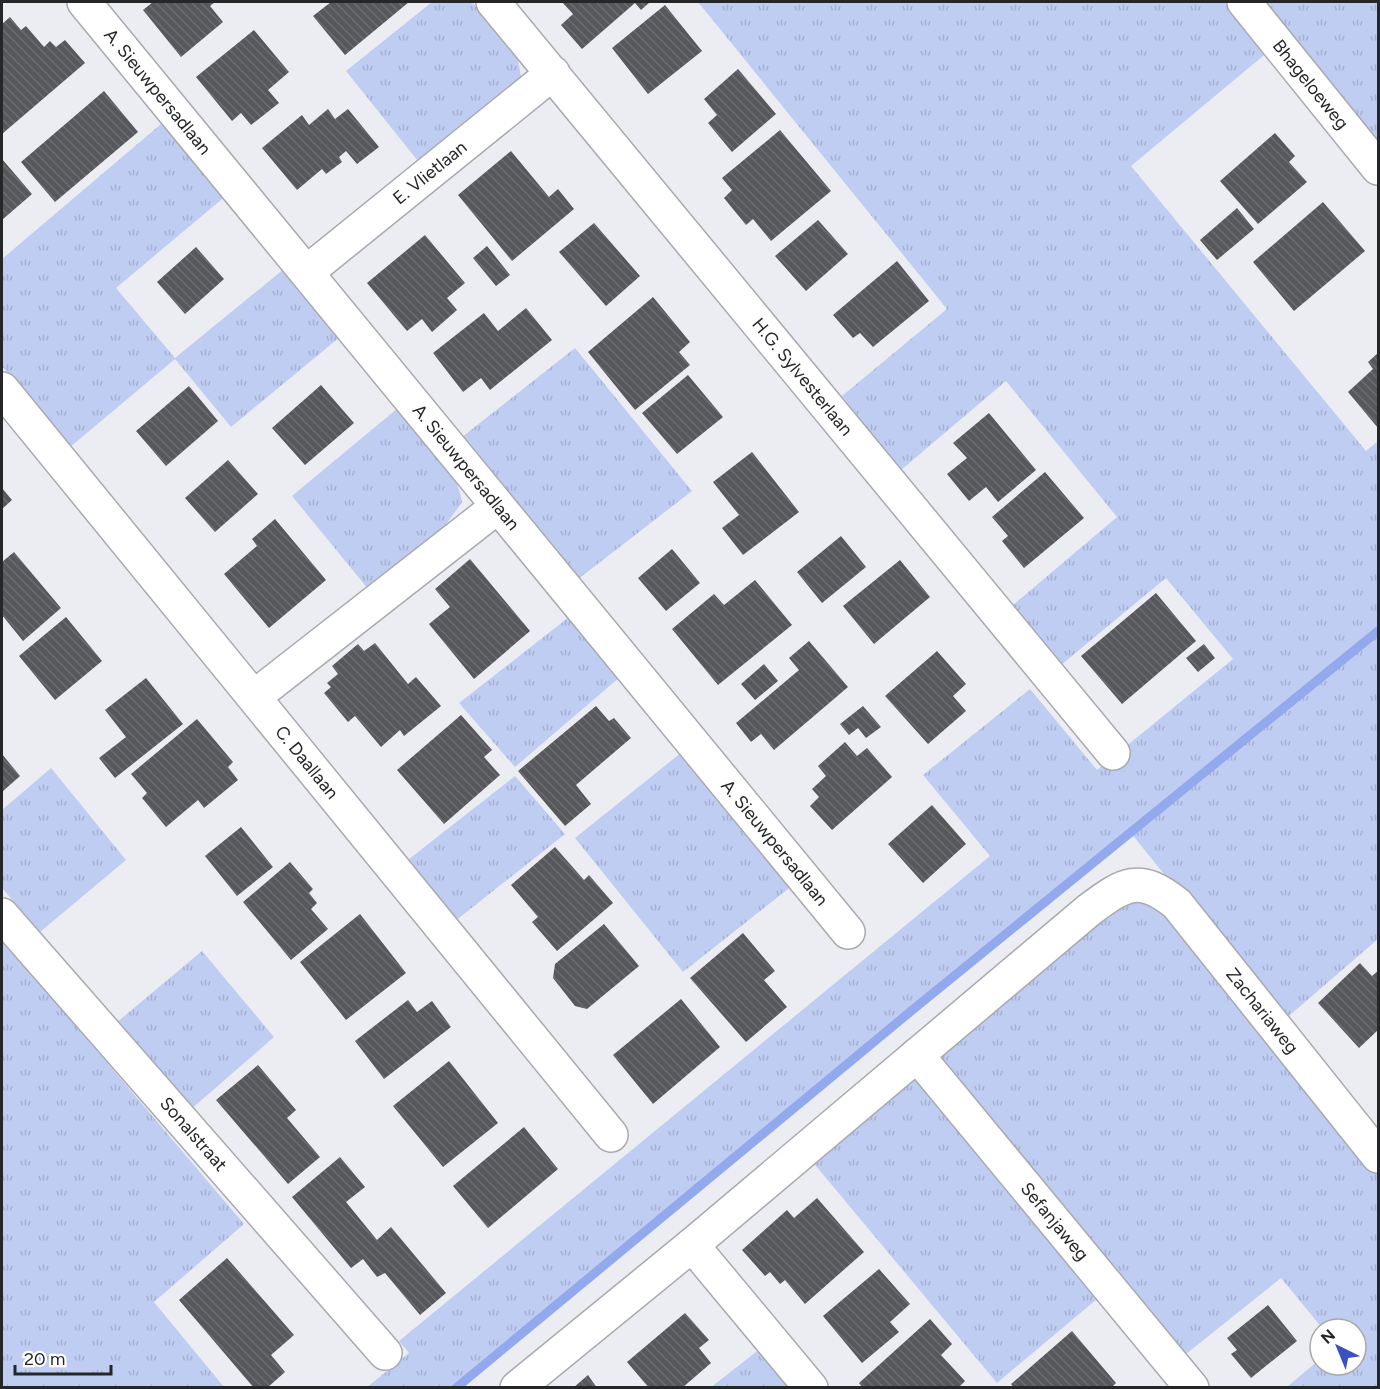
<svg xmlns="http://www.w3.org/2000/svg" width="1380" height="1389" font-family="Figtree,sans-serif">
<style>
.grass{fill:url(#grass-tufts)}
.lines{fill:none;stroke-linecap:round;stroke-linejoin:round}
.stream{stroke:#93a9ee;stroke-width:9}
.building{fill:url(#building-back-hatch)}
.minor-casing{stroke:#a9aaaf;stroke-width:36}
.minor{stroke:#fff;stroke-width:33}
.labels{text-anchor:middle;stroke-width:6;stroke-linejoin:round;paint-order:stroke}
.street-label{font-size:18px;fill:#252628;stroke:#fff}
</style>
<defs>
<pattern id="grass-tufts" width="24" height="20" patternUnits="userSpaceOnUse" patternTransform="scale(1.5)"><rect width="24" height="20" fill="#c0cdf3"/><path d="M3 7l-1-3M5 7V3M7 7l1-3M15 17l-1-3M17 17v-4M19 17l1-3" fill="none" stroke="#a5b0d0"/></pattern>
<pattern id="building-back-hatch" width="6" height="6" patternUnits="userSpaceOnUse" patternTransform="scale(1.5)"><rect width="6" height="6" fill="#57585c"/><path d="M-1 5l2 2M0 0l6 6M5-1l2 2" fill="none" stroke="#6c6c70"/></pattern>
</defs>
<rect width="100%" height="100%" fill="#ebedf2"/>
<path class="grass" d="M432,2H472L518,59L521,77L511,94L422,166L346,71Z
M698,2H1229L1269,51L1131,166L1366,451L1378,441V939L1283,1021L1130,832L456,1387L366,1388L409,1353L399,1341L990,856L923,775L1030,689L1097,770L1233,659L1166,578L1055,670L1006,611L1117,517L1006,381L901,470L842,396L947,309Z
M1261,2H1378V150Z
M167,119L228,194L116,288L175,358L284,269L340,337L231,427L175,359L69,448L2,366V259Z
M575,348L692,491L577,580L462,437Z
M398,408C421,436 457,466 462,502L437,537L369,590L292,496Z
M569,617L620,677L515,767L459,703Z
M682,752L793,885L683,972L575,838Z
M51,768L126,860L40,932L2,888V810Z
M515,776L565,834L454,922L404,863Z
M1131,898L1172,912L1378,1170V1387H1287L1320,1359V1365H1356V1329H1323L1281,1278L1181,1358L930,1056L1113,903Z
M2,939L244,1224L154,1302L224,1387H2Z
M202,951L274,1037L190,1110L116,1023Z
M915,1071L1103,1294L997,1383L811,1160Z
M765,1345L800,1388H710Z"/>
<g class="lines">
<path class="stream" d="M456,1388L916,1007L1378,631"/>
</g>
<path class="building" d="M153,2H215L210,6L223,22L181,57L143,10Z
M331,2H409L345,55L313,16Z
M562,2H650L641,10L635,3L582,49L561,25L573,14Z
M665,5L702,51L648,94L612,48Z
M10,17L21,30L26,26L44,47L50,41L56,47L65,40L85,63L2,134V24Z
M254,30L289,72L268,90L279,103L251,125L241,113L232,121L196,77Z
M738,69L776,114L732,152L708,123L717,115L704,99Z
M104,91L138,132L55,202L21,162Z
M328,109L335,119L348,109L379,147L357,164L346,151L339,157L342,162L326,174L322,169L297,190L262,148L302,115L309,125Z
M780,130L831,191L771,241L753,219L746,225L724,198L732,190L722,178Z
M1275,133L1295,156L1289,162L1307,182L1258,224L1220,181Z
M511,151L549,197L558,189L574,209L512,261L458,195Z
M2,159L32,194L2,220Z
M1323,202L1365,251L1294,311L1253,262Z
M1237,208L1254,229L1217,260L1200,240Z
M818,220L848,254L806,291L775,256Z
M594,223L640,276L606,306L559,252Z
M425,235L465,283L447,298L457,310L432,332L422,319L407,331L367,283Z
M487,246L510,275L496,286L473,258Z
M196,247L224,279L185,314L157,282Z
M897,261L929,301L873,347L860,333L853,338L833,315Z
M653,297L690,342L679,352L690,365L635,410L588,352Z
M526,308L552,340L490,390L481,378L463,392L433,353L484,313L498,331Z
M1378,353V428L1348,392L1373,369L1368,362Z
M688,375L723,417L677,454L642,413Z
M321,385L354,423L305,465L272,428Z
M189,386L218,421L166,466L136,431Z
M989,413L1036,470L998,502L986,487L969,501L947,474L967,458L953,443Z
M752,452L799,512L743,555L722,528L739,515L713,482Z
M228,460L258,494L215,532L185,498Z
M1045,472L1084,518L1024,568L1002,541L1008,536L992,517Z
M2,488L12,500L2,509Z
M275,519L326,580L269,628L224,574L257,546L252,539Z
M841,536L866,567L822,603L797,572Z
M672,549L700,583L666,611L638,578Z
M14,552L61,608L23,641L2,615V562Z
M470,559L530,631L474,679L429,624L450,607L435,589Z
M900,560L930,597L874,644L843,606Z
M755,580L792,625L718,685L672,629L714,594L724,605Z
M1156,593L1196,641L1122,704L1081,656Z
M66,617L102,661L55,700L19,656Z
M809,641L848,687L774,750L761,734L751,742L736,723L799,670L789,658Z
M375,643L408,684L416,677L441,706L404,736L400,730L381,747L355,716L348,722L324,693L331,687L327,683L338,674L332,666L358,644L364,651Z
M1204,644L1215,658L1198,672L1186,658Z
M937,651L966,684L953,696L966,711L928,744L885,696Z
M764,664L778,681L755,700L741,684Z
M146,678L183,724L115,778L99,758L126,737L105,710Z
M596,706L609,721L614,718L631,738L576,785L591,804L565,826L518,771Z
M863,706L881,727L866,738L858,728L849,735L840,724Z
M461,715L492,750L484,757L500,775L444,824L397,770Z
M197,719L233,762L228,767L238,780L204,808L198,800L166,827L142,798L147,793L131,774Z
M845,742L857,756L867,748L892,777L832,830L810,806L819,797L812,789L826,776L818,766Z
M2,754L20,776L2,792Z
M932,805L966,844L923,883L888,844Z
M241,827L273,867L237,896L205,856Z
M555,847L584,880L589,875L613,903L557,951L532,922L538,917L511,885Z
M290,862L313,889L309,893L317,903L311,909L328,929L291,960L243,902Z
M360,914L406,973L346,1020L300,962Z
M604,924L639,966L587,1009L575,1006L553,978L555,964Z
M743,933L775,971L764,980L787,1007L746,1042L690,978Z
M1360,963L1372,976L1378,971V1030L1359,1048L1318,1003Z
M681,999L720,1047L653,1104L613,1055Z
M408,1000L417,1012L432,1001L451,1027L384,1079L355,1041Z
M449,1061L498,1123L443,1167L393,1106Z
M258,1065L296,1110L287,1118L320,1157L288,1184L216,1100Z
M524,1127L558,1169L488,1228L453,1186Z
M340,1157L365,1187L346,1202L377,1240L391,1227L446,1293L420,1315L385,1273L377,1277L363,1259L351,1268L292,1197Z
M817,1198L864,1252L805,1304L785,1280L780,1284L770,1272L765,1276L742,1250L787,1210L794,1218Z
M227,1258L294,1335L271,1355L285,1372L267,1388H254L179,1300Z
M879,1269L910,1304L890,1322L899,1332L862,1363L823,1316Z
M1268,1305L1297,1341L1251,1378L1231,1354L1237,1350L1227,1338Z
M685,1313L709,1340L699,1348L711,1363L682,1388H649L627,1362Z
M930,1319L952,1344L941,1355L965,1381L958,1388H863L859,1383Z
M1072,1331L1116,1383L1111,1388H1014L1011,1384Z
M588,1375L597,1388H573Z"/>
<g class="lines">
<g class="minor-casing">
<g id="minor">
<path id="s1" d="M84,2L848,932"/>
<path id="s2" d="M493,2L1113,753"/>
<path id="s3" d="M1244,2L1378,168"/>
<path id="s4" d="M307,272L553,73"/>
<path id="s5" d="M2,389L611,1135"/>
<path d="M254,697L497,507"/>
<path id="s6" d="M2,915L385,1353"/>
<path id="s7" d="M917,1055L1192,1388"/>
<path d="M692,1245L811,1388"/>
<path id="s8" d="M517,1388L692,1245L1089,910C1124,884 1139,873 1177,904L1378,1156"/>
</g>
</g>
<use href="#minor" class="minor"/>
</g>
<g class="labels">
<g class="street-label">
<text dy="6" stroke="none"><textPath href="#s3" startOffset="106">Bhageloeweg</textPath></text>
<text dy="6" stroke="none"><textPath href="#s1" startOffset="116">A. Sieuwpersadlaan</textPath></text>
<text dy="6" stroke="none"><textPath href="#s4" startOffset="158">E. Vlietlaan</textPath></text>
<text dy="6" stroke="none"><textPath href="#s2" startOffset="486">H.G. Sylvesterlaan</textPath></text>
<text dy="6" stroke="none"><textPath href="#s1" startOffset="602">A. Sieuwpersadlaan</textPath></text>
<text dy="6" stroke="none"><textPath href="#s5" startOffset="482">C. Daallaan</textPath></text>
<text dy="6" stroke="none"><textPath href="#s1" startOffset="1088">A. Sieuwpersadlaan</textPath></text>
<text dy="6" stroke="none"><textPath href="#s8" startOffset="982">Zachariaweg</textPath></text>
<text dy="6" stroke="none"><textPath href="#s6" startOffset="291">Sonalstraat</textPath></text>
<text dy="6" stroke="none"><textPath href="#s7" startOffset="216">Sefanjaweg</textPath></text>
</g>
</g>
<rect width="1380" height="1389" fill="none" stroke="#252628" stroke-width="6"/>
<g transform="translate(1338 1347) rotate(317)"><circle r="28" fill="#ffffff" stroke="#a8a8a9" stroke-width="1.5"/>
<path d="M0-4.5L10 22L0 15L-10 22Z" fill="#3b50c2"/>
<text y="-9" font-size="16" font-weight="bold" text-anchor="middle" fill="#252628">N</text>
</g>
<path d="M15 1365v9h96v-9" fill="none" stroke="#252628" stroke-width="3"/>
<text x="24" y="1365" font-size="18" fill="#252628" stroke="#ffffff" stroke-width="4.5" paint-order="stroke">20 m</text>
</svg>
